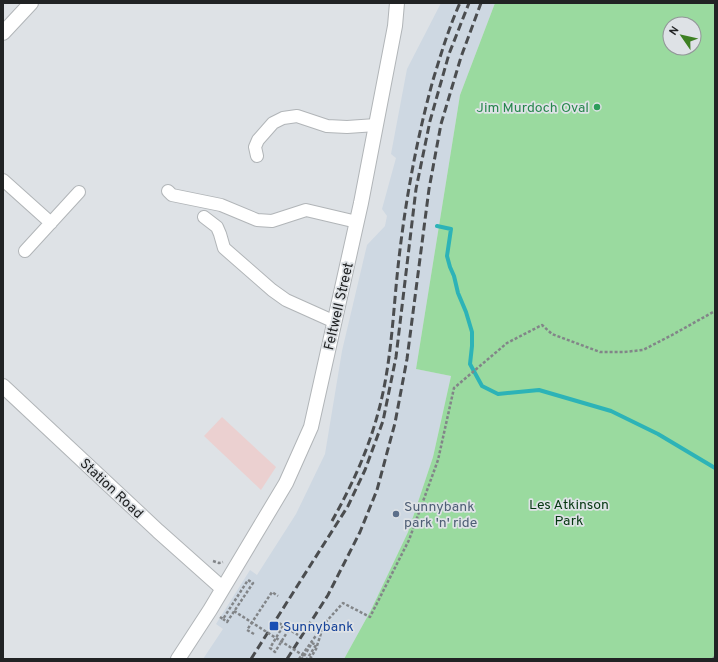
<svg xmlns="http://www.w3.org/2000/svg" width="718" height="662" font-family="Overpass,sans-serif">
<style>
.commercial{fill:#ebd0d0}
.built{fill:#ced8e2}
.green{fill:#9ada9f;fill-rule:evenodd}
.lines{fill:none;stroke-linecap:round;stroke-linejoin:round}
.stream{stroke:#2db3b7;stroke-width:4}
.minor-casing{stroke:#b1b5b8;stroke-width:14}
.tertiary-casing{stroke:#b1b5b8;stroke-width:16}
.path{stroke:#828588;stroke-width:2.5;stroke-dasharray:3 2;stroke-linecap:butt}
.minor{stroke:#fff;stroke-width:12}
.tertiary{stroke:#fff;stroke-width:14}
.rail{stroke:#4b4d4f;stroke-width:3;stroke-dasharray:8 4;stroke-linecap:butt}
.path-bridge{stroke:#828588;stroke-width:2.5;stroke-dasharray:3 2;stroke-linecap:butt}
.leisure-dot{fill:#2e9e5b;stroke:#dee2e6;stroke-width:1.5}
.service-dot{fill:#5c6f8a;stroke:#dee2e6;stroke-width:1.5}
.transit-dot{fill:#1a4fb4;stroke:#dee2e6;stroke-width:1.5}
.labels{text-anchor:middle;stroke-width:3.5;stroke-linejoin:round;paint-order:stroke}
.leisure-label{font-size:14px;fill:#27864d;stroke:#dee2e6;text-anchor:end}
.street-label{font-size:14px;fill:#212324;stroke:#dee2e6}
.park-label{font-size:14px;fill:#053710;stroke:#dee2e6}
.service-label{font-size:14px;fill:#4e5e75;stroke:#dee2e6;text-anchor:start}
.transit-label{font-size:14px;fill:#164399;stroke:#dee2e6;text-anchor:start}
</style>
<rect width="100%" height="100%" fill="#dee2e6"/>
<path class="commercial" d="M222,417L276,467L261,490L204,436Z"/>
<path class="built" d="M441,3H495L460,95L416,369L451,376L433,457L408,532L371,610L344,659H203L223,629L216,624L250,570L257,575L296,514L325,454L342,351L367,245L385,226L387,216L382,209L396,158L391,154L407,69Z"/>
<path class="green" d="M495,3H715V659H344L371,610L408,532L433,457L451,376L416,369L460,95ZM670,24H694V48H670Z"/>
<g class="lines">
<path class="stream" d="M437,226L451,229L447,256L450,267L454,276L458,293L466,312L472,332V346L470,364L482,386L498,394L539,390L611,411L658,434L715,468"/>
<g class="minor-casing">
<path id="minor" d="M257,156L255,147L258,140L273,123L283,118L297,116L327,126L347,127L376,125
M3,180L51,223
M168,191L172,195L221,205L257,220L272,221L306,210L357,222
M204,217L217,227L220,234L224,248L272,290L286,300L335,322
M25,251L79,192"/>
</g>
<g class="tertiary-casing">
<path id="tertiary" d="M3,33L31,3
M3,386L158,531L222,588
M178,659L210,610L286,483L311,427L361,203L395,26L397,3"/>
</g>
<path class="path" d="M213,561L219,563L223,562
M220,617L223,619L248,580L253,583L227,622L223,619
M279,623L298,635
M283,626L270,648L275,652L289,629
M254,634L247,630L272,592L278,596
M304,656L312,643L316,645L307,659
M299,659L323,626
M310,659L316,649L324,624L343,603L370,617L409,540L438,460L454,388L507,343L542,325L552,334L600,352H624L643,350L672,335L715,311
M713,659L715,657"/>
<use href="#minor" class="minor"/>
<use href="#tertiary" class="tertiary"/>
<path class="rail" d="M332,521C351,487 368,451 378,413C392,363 393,309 399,258C406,197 417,138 433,80C441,54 449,27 460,3
M251,659L348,506L365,470L383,421L396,357L416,189L430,121L449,54L469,3
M287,659L328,595L360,532L377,490L395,423L407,359L429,189L441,124L461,57L481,3"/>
<path class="path-bridge" d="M234,611L304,656L302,659"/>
</g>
<circle class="leisure-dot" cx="597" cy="107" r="4"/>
<circle class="service-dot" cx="396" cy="514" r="4"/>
<rect class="transit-dot" x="269" y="621" width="10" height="10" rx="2"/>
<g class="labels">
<g class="leisure-label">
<text x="589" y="112">Jim Murdoch Oval</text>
</g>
<g class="street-label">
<text transform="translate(338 306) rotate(-77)" y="5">Feltwell Street</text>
<text transform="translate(112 488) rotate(43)" y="5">Station Road</text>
</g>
<g class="park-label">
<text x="569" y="509">Les Atkinson<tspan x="569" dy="16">Park</tspan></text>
</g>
<g class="service-label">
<text x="404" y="511">Sunnybank<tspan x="404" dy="16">park 'n' ride</tspan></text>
</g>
<g class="transit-label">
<text x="283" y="631">Sunnybank</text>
</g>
</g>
<rect width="718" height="662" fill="none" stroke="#212324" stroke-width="8"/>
<g transform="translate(682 36) rotate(304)"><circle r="19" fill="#dee2e6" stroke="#929698"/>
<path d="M0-3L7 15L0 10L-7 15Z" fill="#3d8023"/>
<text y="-6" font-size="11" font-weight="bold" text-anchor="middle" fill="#212324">N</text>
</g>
</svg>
